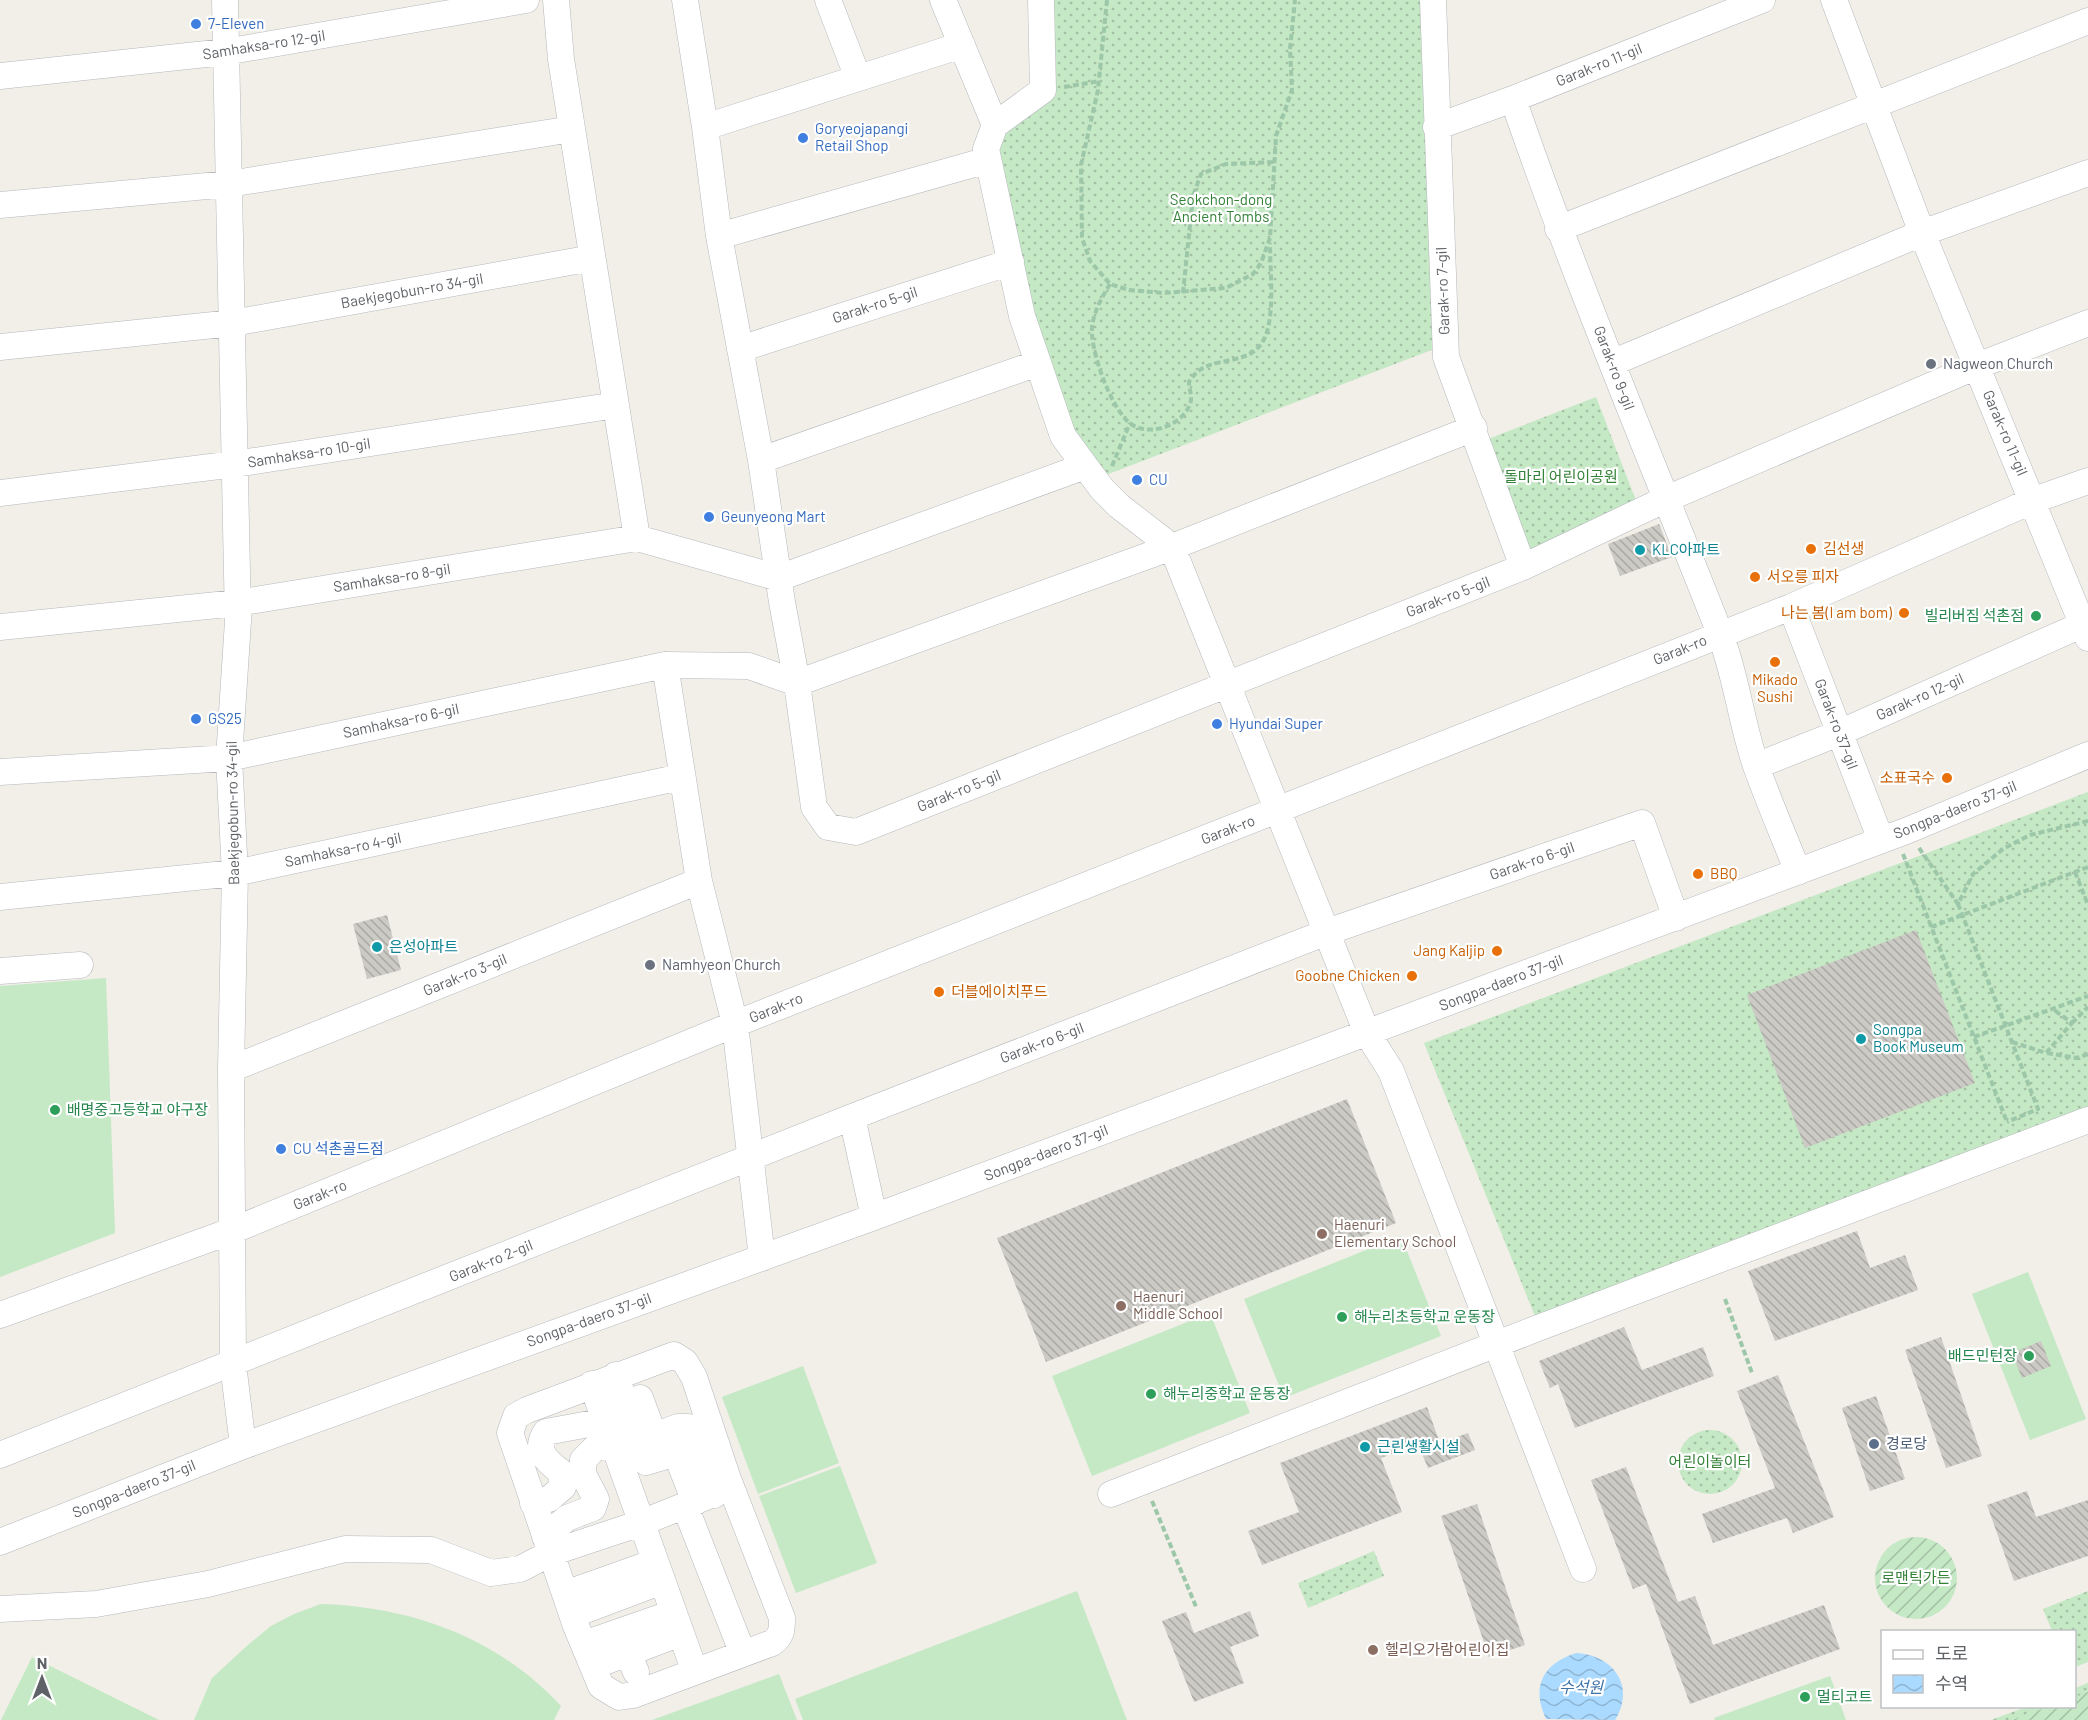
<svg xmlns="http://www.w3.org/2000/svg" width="2088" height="1720" font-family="Barlow,'Noto Sans KR',sans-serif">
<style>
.grass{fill:url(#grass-dots)}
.garden{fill:url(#garden-furrows)}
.pitch{fill:#c5e8c5}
.water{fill:url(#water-waves)}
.building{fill:url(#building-back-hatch)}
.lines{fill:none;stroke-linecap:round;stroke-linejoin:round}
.minor-casing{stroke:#b5b8bc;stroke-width:27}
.path{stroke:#9cc7a9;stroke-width:4;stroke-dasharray:6 3;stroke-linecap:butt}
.minor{stroke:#fff;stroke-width:26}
.shop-dot{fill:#3f7fe0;stroke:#fff;stroke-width:2}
.worship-dot{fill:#6b7280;stroke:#fff;stroke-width:2}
.food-dot{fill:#e8710a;stroke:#fff;stroke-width:2}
.culture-dot{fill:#0f9aa8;stroke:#fff;stroke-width:2}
.leisure-dot{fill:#2e9e5b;stroke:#fff;stroke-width:2}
.education-dot{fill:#8d6e63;stroke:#fff;stroke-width:2}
.service-dot{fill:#5c6f8a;stroke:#fff;stroke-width:2}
.labels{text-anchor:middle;stroke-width:4.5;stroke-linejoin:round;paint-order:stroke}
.shop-label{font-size:15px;fill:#366cbe;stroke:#fff;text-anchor:start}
.street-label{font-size:15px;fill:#5f6368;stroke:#fff}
.park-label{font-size:15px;fill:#348238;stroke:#fff}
.worship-label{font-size:15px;fill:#5b616d;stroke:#fff;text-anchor:start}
.food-label{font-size:15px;fill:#c56008;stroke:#fff;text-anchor:start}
.culture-label{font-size:15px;fill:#0d838f;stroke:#fff;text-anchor:start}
.leisure-label{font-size:15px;fill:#27864d;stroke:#fff;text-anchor:start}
.education-label{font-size:15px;fill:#785e54;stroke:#fff;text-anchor:start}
.service-label{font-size:15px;fill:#4e5e75;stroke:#fff;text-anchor:start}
.water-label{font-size:16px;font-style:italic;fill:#4174aa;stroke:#fff}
</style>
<defs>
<pattern id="grass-dots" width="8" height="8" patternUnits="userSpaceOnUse" patternTransform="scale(1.5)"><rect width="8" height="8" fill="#c5e8c5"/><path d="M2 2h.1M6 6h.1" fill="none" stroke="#a3c0a4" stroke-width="1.8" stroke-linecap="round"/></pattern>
<pattern id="garden-furrows" width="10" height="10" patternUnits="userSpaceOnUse" patternTransform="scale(1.5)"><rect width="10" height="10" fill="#c5e8c5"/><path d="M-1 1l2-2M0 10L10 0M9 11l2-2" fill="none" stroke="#a3c0a4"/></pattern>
<pattern id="water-waves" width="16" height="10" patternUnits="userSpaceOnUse" patternTransform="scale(1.5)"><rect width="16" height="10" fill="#aadaff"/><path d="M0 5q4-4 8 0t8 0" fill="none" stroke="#8eb4d2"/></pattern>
<pattern id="building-back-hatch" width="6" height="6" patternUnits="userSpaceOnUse" patternTransform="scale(1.5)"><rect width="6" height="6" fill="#cccac5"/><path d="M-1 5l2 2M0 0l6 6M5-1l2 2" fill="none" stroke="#a9a8a4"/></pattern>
</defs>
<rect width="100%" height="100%" fill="#f1efe8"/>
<path class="grass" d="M1047,0H1433L1442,346L1098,478L1067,434L992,158L1001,125L1049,92Z
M1596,397L1640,511L1525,557L1483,441Z
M2088,792V1128L1535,1316L1424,1043Z
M1678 1462a32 32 0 1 1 64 0a32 32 0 1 1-64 0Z
M1374,1551L1384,1576L1308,1608L1298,1583Z
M2088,1591V1662L2075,1667L2074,1632L2052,1631L2043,1609Z
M2088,1683V1720H1991L2026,1707L2074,1706L2075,1688Z"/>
<path class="garden" d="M1875 1578a41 41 0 1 1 82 0a41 41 0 1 1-82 0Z
M2088,1692V1720H2012L2048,1707L2074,1706L2075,1697Z"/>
<path class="pitch" d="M106,978L115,1233L0,1277V986Z
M1401,1236L1441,1336L1284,1398L1244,1299Z
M2028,1272L2086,1419L2030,1440L1972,1294Z
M1210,1313L1250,1413L1092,1476L1052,1376Z
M803,1366L839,1463L758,1494L722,1397Z
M840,1466L877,1563L796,1593L759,1496Z
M1077,1591L1127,1720H803L795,1699Z
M321,1604C413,1607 498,1638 561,1706L554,1720H194L212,1678L249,1644L271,1626L294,1614Z
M32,1657L159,1720H1Z
M779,1674L797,1720H652Z
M1830,1676L1846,1720H1715L1714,1718Z"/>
<path class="water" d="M1576,1653C1613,1655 1636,1686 1615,1720L1546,1719C1531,1687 1542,1664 1576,1653Z"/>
<path class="building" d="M1659,524L1672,557L1620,576L1608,544Z
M387,915L401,970L367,979L353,924Z
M1916,930L1975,1083L1805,1148L1747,995Z
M1347,1099L1396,1223L1046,1362L997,1238Z
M1857,1231L1870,1268L1905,1255L1918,1290L1775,1341L1748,1271Z
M1624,1327L1642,1370L1703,1347L1714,1376L1575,1428L1558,1384L1550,1388L1539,1361Z
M1941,1337L1982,1456L1946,1468L1905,1350Z
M2041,1341L2051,1366L2022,1378L2012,1353Z
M1778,1375L1834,1517L1793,1533L1787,1518L1713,1543L1702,1514L1775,1488L1737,1391Z
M1876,1396L1905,1479L1870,1491L1842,1408Z
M1427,1407L1440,1443L1468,1433L1475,1450L1428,1468L1418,1444L1381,1458L1402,1512L1262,1565L1248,1531L1299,1512L1280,1463Z
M1626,1467L1678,1602L1695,1596L1713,1645L1824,1605L1840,1649L1690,1704L1646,1584L1633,1589L1591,1480Z
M2027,1491L2036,1517L2088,1500V1556L2014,1581L1987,1505Z
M1477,1504L1525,1645L1489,1657L1441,1516Z
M1250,1611L1259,1636L1230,1647L1244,1683L1194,1702L1162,1621L1186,1612L1194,1633Z"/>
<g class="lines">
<g class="minor-casing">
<path id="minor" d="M225,0L238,621L229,758L235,873L231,1069L233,1364L243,1446
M556,0L561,59L637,538
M685,0L705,127L719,236L761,460L782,602L797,683L814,807L828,827L856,832L1523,567L1664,500L1977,366L2088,323
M828,0L858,78
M943,0L995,125L986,149L1022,316L1063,436L1102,489L1119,506L1172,547L1367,1033L1391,1071L1583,1569
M1433,0L1446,357L1523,567
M1834,0L1922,233L2088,638
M0,76L225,52L526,0
M1513,99C1575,279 1649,454 1719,631C1736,674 1741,722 1756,766C1769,802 1784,837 1798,872
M995,125L1043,90L1041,0
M705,127L962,45
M1436,127L1513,99L1762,0
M0,205L229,184L572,129
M1558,229L2088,21
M719,236L988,160
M0,347L233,323L592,258
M740,349L1011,262
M1614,362L1922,233L2088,173
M761,460L1038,363
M0,493L235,464L616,405
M1791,607L1881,840
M0,627L237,603L637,538L779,578L1085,466
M665,665L699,881L735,1024L762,1258
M1756,766L1839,733L2088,622
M0,772L229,758L665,665L749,666L797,683L1172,547L1474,428
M0,897L235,873L681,777
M0,971L80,965
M231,1069L699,881
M874,1217L852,1117L1327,932L1642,823L1676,918
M0,1315L234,1230L735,1024L1791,607L2034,500L2088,481
M674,1355L685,1362L694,1377L728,1479L782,1618C782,1629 782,1636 772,1643L633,1695L619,1697L601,1686L576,1626L510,1433L516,1416L527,1410Z
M616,1375L642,1458L646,1462L676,1453L695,1502
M592,1384L695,1672
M640,1398L653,1433L657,1435L678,1427H688L714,1495
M0,1455L852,1117
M1111,1494L1538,1328L2088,1120
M533,1503L549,1499L563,1487L561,1472C546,1461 534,1450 546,1432L605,1421
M685,1506L743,1654
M545,1537L567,1518L593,1508L596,1499L583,1474V1460L595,1448L613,1445
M0,1542L243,1446L874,1217L1906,831L2088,755
M565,1594L655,1562
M0,1609L96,1604L208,1584L345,1549L431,1550L491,1573L520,1569L551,1553L641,1523L731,1487
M572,1615L662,1581
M584,1644L673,1613
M628,1653L636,1672
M593,1666L681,1633"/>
</g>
<path class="path" d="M1107,0L1098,90L1081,165L1082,238L1090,261L1110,284L1129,290L1163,293L1226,288L1253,274L1261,263L1270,238L1276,136L1292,90L1290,49L1295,0
M1064,87L1099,81
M1110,284C1102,297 1094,311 1092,327C1090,350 1111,410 1131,424C1149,437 1182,426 1190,404C1193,396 1189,390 1189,382C1208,348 1257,375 1268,328C1274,302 1270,270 1270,243
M1183,293L1193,196L1201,174L1226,164L1276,162
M1112,466L1130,423
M1919,848L1958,904L1973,874L2003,849L2030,835L2088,821
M1903,854L2007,1122
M2075,872L2088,905
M1958,904L2038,1109L2007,1122
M1931,927L2088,867
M2072,1023L2088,1007
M1974,1037L2088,996
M2012,1042L2046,1053L2072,1023L2054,1010
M2047,1053L2077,1058L2088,1054
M1725,1299L1752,1373
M1152,1501L1197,1609"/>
<use href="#minor" class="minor"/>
</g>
<g class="shop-dot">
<circle cx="196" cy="24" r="6"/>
<circle cx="803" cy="138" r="6"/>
<circle cx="1137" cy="480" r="6"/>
<circle cx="709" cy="517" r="6"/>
<circle cx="196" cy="719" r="6"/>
<circle cx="1217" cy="724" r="6"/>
<circle cx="281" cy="1149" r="6"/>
</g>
<g class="worship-dot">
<circle cx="1931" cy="364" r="6"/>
<circle cx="650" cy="965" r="6"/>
</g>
<g class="food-dot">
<circle cx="1811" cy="549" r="6"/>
<circle cx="1755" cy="577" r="6"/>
<circle cx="1904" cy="613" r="6"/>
<circle cx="1775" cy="662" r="6"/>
<circle cx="1947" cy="778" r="6"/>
<circle cx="1698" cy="874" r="6"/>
<circle cx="1497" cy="951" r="6"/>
<circle cx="1412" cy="976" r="6"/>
<circle cx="939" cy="992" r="6"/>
</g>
<g class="culture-dot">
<circle cx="1640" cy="550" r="6"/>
<circle cx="377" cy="947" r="6"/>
<circle cx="1861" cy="1039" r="6"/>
<circle cx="1365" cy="1447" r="6"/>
</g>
<g class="leisure-dot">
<circle cx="2036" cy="616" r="6"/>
<circle cx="55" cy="1110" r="6"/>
<circle cx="1342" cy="1317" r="6"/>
<circle cx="2029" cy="1356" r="6"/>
<circle cx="1151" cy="1394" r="6"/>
<circle cx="1805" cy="1697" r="6"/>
</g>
<g class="education-dot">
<circle cx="1322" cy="1234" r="6"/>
<circle cx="1121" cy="1306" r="6"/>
<circle cx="1373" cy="1650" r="6"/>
</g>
<circle class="service-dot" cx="1874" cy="1444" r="6"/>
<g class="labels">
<g class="shop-label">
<text x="208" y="29">7-Eleven</text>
<text x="815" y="134">Goryeojapangi<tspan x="815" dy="17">Retail Shop</tspan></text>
<text x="1149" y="485">CU</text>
<text x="721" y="522">Geunyeong Mart</text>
<text x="208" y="724">GS25</text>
<text x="1229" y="729">Hyundai Super</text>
<text x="293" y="1154">CU 석촌골드점</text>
</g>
<g class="street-label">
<text transform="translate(264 45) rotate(-9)" y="5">Samhaksa-ro 12-gil</text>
<text transform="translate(1599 65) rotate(-22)" y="5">Garak-ro 11-gil</text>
<text transform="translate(412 291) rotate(-10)" y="5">Baekjegobun-ro 34-gil</text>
<text transform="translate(1443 291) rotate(-92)" y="5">Garak-ro 7-gil</text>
<text transform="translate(875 305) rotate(-18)" y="5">Garak-ro 5-gil</text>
<text transform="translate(1614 368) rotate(69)" y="5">Garak-ro 9-gil</text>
<text transform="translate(2005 433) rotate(67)" y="5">Garak-ro 11-gil</text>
<text transform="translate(309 453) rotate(-9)" y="5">Samhaksa-ro 10-gil</text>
<text transform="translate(392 578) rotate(-9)" y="5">Samhaksa-ro 8-gil</text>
<text transform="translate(1448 597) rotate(-21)" y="5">Garak-ro 5-gil</text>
<text transform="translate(1680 650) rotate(-22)" y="5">Garak-ro</text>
<text transform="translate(1920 697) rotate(-24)" y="5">Garak-ro 12-gil</text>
<text transform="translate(401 721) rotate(-12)" y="5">Samhaksa-ro 6-gil</text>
<text transform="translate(1836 724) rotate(69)" y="5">Garak-ro 37-gil</text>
<text transform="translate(959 791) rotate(-22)" y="5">Garak-ro 5-gil</text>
<text transform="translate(1955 810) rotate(-22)" y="5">Songpa-daero 37-gil</text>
<text transform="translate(233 813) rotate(-91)" y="5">Baekjegobun-ro 34-gil</text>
<text transform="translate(1228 830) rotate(-21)" y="5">Garak-ro</text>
<text transform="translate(343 850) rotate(-12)" y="5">Samhaksa-ro 4-gil</text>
<text transform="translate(1532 861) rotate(-19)" y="5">Garak-ro 6-gil</text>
<text transform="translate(465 975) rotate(-22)" y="5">Garak-ro 3-gil</text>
<text transform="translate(1501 983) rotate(-21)" y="5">Songpa-daero 37-gil</text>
<text transform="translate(776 1008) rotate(-22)" y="5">Garak-ro</text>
<text transform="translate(1042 1043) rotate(-21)" y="5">Garak-ro 6-gil</text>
<text transform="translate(1046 1153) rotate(-21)" y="5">Songpa-daero 37-gil</text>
<text transform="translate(320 1195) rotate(-22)" y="5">Garak-ro</text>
<text transform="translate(491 1261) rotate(-22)" y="5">Garak-ro 2-gil</text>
<text transform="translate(589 1320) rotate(-20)" y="5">Songpa-daero 37-gil</text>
<text transform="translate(134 1489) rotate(-22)" y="5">Songpa-daero 37-gil</text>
</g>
<g class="park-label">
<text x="1221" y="205">Seokchon-dong<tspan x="1221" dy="17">Ancient Tombs</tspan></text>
<text x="1561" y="482">돌마리 어린이공원</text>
<text x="1710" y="1467">어린이놀이터</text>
<text x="1916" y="1583">로맨틱가든</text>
</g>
<g class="worship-label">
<text x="1943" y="369">Nagweon Church</text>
<text x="662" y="970">Namhyeon Church</text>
</g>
<g class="food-label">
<text x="1823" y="554">김선생</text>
<text x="1767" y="582">서오릉 피자</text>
<text x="1892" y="618" text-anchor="end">나는 봄(I am bom)</text>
<text x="1775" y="685" text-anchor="middle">Mikado<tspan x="1775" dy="17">Sushi</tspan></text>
<text x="1935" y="783" text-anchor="end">소표국수</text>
<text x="1710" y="879">BBQ</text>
<text x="1485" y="956" text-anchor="end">Jang Kaljip</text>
<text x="1400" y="981" text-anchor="end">Goobne Chicken</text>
<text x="951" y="997">더블에이치푸드</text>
</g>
<g class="culture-label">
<text x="1652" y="555">KLC아파트</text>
<text x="389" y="952">은성아파트</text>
<text x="1873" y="1035">Songpa<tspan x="1873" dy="17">Book Museum</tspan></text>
<text x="1377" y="1452">근린생활시설</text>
</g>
<g class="leisure-label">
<text x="2024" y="621" text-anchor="end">빌리버짐 석촌점</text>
<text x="67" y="1115">배명중고등학교 야구장</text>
<text x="1354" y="1322">해누리초등학교 운동장</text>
<text x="2017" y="1361" text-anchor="end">배드민턴장</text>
<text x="1163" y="1399">해누리중학교 운동장</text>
<text x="1817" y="1702">멀티코트</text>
</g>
<g class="education-label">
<text x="1334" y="1230">Haenuri<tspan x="1334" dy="17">Elementary School</tspan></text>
<text x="1133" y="1302">Haenuri<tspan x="1133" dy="17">Middle School</tspan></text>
<text x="1385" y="1655">헬리오가람어린이집</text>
</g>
<g class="service-label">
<text x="1886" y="1449">경로당</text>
</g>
<g class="water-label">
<text x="1581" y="1693">수석원</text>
</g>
</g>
<rect x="1881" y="1630" width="195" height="78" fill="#ffffff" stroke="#bfc1c3" stroke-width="1.5"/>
<rect x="1893" y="1650" width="30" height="9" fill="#ffffff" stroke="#bfc1c3" stroke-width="1.5"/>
<text x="1935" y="1660" font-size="18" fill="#5f6368">도로</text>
<rect x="1893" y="1675" width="30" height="18" fill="url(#water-waves)" stroke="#bfc1c3" stroke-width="1.5"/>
<text x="1935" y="1690" font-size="18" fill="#5f6368">수역</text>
<g transform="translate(42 1678)" stroke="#ffffff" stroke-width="4.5" paint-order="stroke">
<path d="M0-4.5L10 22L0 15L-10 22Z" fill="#5f6368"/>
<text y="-9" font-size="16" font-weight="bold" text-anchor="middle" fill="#5f6368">N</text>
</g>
</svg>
